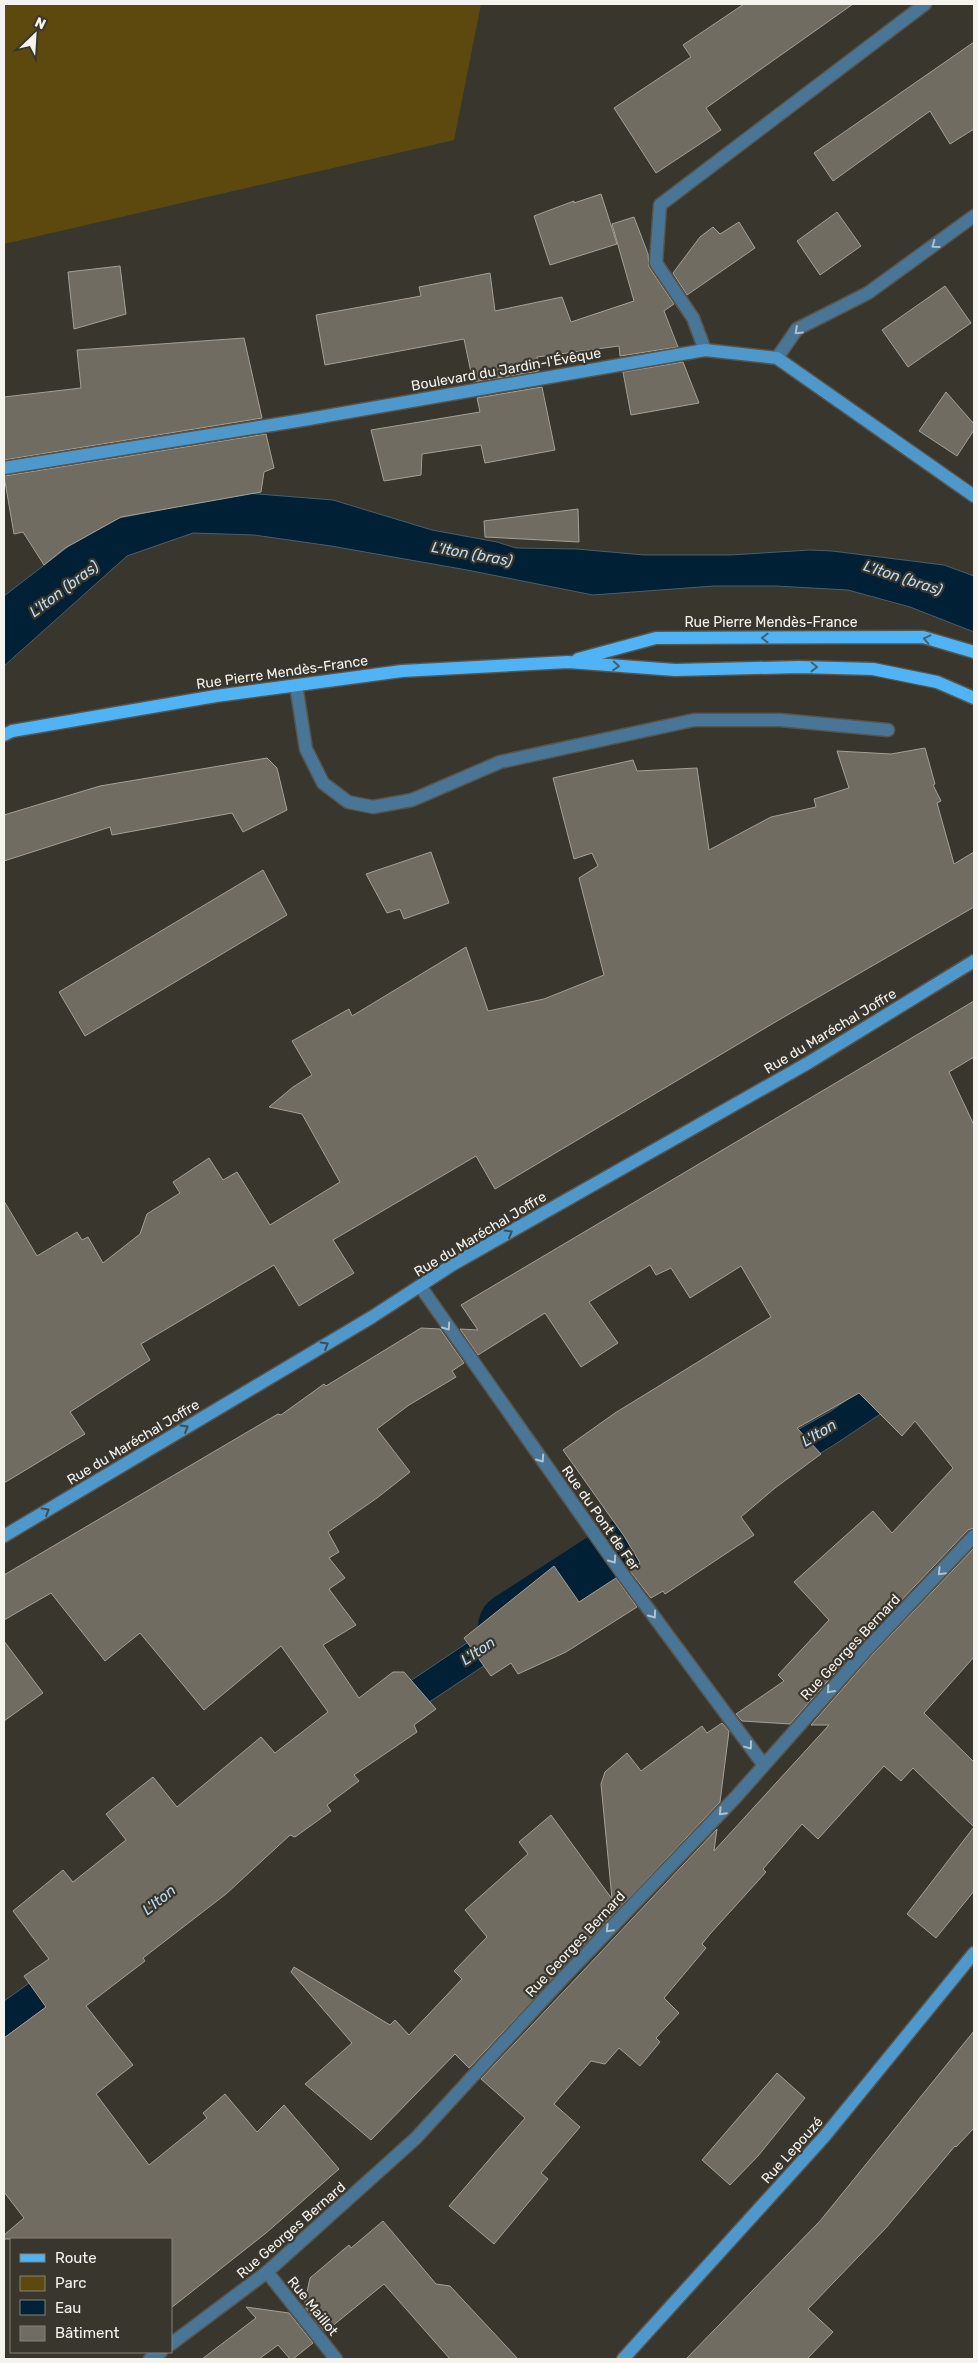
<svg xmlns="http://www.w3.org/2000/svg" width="978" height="2363" font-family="Rubik,sans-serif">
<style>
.green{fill:#5d490e}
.water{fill:#002036;stroke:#4a5f6d}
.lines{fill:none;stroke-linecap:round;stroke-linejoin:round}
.river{stroke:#002036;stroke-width:70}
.building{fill:#706c62;stroke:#a4a095}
.lane-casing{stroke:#57544c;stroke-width:15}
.street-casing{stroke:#57544c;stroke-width:15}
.secondary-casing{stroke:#57544c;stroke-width:15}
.primary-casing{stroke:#57544c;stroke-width:15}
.lane{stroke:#497696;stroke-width:12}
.street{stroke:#497696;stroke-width:12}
.secondary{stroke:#4e98cc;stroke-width:12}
.primary{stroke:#4fb3f5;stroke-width:12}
.oneway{stroke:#b0c1ca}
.oneway2{stroke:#416273}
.oneway3{stroke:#3e4e55}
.labels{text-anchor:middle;stroke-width:4.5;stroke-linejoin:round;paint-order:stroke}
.street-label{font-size:14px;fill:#f5f3ed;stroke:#39362d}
.water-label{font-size:15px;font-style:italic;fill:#bbddf7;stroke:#39362d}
</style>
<rect width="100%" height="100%" fill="#39362d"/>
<path class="green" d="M4,4H481L454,140L4,244Z"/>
<path class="water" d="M246,493L333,500L432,530L497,542L516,548L577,549L644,555H730L810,550L832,551L944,565L974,576V632L910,607L848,590L776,586H714L593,595L467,570L331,546L254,535L193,533L127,556L4,666V596L69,546L119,518Z
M974,1315V1365L885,1411L834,1445L641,1561L624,1536L694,1488L831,1411L879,1377L945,1320Z
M586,1563L602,1587L389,1729L71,1989L4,2038V2001L42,1974L388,1696Z"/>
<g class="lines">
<path class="river" d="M513,1627L713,1498"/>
</g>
<path class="building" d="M744,4H853L706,108L721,130L656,173L614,108L691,57L683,45Z
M974,42V129L950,144L930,111L833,181L814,153Z
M601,194L617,244L550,265L534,216L574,201V203Z
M837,212L861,246L820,275L797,241Z
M634,217L648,254L649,267L674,304L664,311L678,347L620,356L619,346L537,357L539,371L473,382L464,339L325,365L316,315L421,296L419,287L490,273L495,311L562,297L571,322L634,301L612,224Z
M739,222L755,248L687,295L673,273L700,237L713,227L720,234Z
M120,266L126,314L74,329L68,272Z
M945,286L971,323L908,367L882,330Z
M244,338L262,418L4,460V397L81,388L77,350Z
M683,362L699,403L631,415L623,372Z
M542,387L555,450L485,463L481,445L422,454L421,475L384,481L371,430L480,412L477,398Z
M946,392L974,424V430L957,456L919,431Z
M266,434L274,468L264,472L261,492L121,517L65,548L44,565L23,532L14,534L4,476Z
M578,509L579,542L485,537L484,521Z
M925,748L935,784L933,785L941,801L937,803L954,864L974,852V907L777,1021L495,1189L476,1156L333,1240L354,1273L299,1306L274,1265L141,1344L150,1360L70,1412L85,1434L4,1483V1201L37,1256L77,1232L82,1240L88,1237L103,1263L140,1234L147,1214L180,1193L173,1182L209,1158L223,1180L237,1172L270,1225L340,1182L302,1114L269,1107L293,1087L312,1075L292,1041L349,1009L352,1016L466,947L488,1011L544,999L604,975L579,878L598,866L592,853L574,859L553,778L633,760L637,771L697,768L709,850L771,817L816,807L814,799L849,788L837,751L891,754Z
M267,758L277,768L287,810L243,832L232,813L112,835L110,827L4,861V815L100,786Z
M431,852L449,903L404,919L400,909L387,913L366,874Z
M263,870L287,915L85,1036L59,992Z
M974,1001V1057L949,1072L974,1125V1528L968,1530L861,1643L790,1724L742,1721L736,1714L784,1681L778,1675L829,1620L794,1582L873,1511L892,1533L953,1468L915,1421L902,1436L859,1393L797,1428L821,1454L775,1488L741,1517L754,1535L665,1594L663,1591L651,1598L629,1570L640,1563L624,1536L563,1450L615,1413L771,1317L741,1266L690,1298L671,1268L656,1275L650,1265L589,1302L618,1343L581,1367L545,1313L478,1355L460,1329L478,1330L461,1305Z
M421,1328L440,1329L464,1363L452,1371L456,1377L409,1405L377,1429L410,1472L377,1498L328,1532L339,1552L329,1558L345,1578L329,1589L356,1625L323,1645L359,1698L393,1672H404L436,1709L414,1725L417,1732L354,1775L359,1781L327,1805L331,1811L295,1837L290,1835L226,1894L143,1958L145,1961L86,2006L133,2065L96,2094L149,2165L207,2118L203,2113L225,2094L257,2132L284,2105L339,2169L266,2233L171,2308V2239H4V2235L24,2218L4,2192V2038L46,2007L24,1976L49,1959L13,1911L63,1870L73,1882L126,1840L106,1814L153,1777L177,1807L261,1737L275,1753L328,1712L281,1646L204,1710L140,1633L105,1661L51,1593L4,1620V1575L278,1414L281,1415L324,1384L326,1386Z
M974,1548V1657L924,1713L974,1762V1891L936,1938L907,1914L974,1827L913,1768L901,1781L884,1766L818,1839L802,1824L763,1869L766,1872L710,1934L702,1944L706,1948L664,1998L679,2013L656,2038L660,2042L640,2066L619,2048L605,2064L591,2061L554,2104L580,2127L541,2173L548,2179L494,2244L449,2206L525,2118L481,2079L717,1829L714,1851L829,1725H811L873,1654Z
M554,1566L579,1602L616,1578L637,1607L566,1652L518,1674L511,1663L491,1676L464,1638Z
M4,1641L43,1693L4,1721Z
M722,1723L729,1731L720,1802L469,2068L455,2054L371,2140L305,2084L352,2043L291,1972L294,1967L390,2025L395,2020L409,2035L462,1979L454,1971L487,1937L465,1910L528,1854L519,1842L551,1815L612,1899L601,1784L605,1772L627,1753L641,1771L702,1726L707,1733Z
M974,2031V2128L956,2147L955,2146L885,2229L808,2309L833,2332L807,2359H686L820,2221Z
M777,2073L805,2098L758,2156L730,2185L702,2160Z
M383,2221L436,2284L450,2286L518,2359H450L384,2284L325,2332L304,2306L310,2278L349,2245L351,2248Z
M246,2307L289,2313L313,2343L293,2359H290L278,2345L259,2359H202L256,2318Z"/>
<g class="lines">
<g class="lane-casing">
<path id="lane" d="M296,685L306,749L323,783L348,802L373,807L412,800L500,762L694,720H780L888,730"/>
</g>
<g class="street-casing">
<path id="street" d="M705,350L693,318L656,263L660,205L925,4
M777,358L797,329L868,293L974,216
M420,1286L624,1576L763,1764
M267,2272L336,2359
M171,2344L267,2272L416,2138L564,1977L735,1798L867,1649L974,1536
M150,2359L161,2352"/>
</g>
<g class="secondary-casing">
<path id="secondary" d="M4,468L303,420L705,350L777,358L974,496
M4,1536L372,1317L452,1265L808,1063L974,961
M623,2359L824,2137L974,1953"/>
</g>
<g class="primary-casing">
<path id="primary" d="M578,659L656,638L923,637L974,652
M4,735L12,731L216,696L402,671L568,662L675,670L799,667L873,669L937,682L974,698"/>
</g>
<use href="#lane" class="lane"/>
<use href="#street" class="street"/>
<use href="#secondary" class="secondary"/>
<use href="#primary" class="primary"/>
</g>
<defs><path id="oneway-chevron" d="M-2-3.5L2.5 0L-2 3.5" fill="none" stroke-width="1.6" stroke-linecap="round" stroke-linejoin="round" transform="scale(1.25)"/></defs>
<g class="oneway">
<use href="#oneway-chevron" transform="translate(935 245) rotate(144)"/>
<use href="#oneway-chevron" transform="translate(798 331) rotate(137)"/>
<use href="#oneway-chevron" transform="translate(447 1327) rotate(55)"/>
<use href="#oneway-chevron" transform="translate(541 1459) rotate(55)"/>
<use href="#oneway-chevron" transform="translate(613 1560) rotate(55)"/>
<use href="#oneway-chevron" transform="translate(941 1572) rotate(134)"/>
<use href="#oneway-chevron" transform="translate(653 1615) rotate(54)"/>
<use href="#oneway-chevron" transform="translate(830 1690) rotate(132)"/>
<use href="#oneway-chevron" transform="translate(749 1746) rotate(53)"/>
<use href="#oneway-chevron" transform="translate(722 1812) rotate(134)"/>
<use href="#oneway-chevron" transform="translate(609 1929) rotate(134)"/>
</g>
<g class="oneway2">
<use href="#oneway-chevron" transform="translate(765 638) rotate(180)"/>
<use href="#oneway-chevron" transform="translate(927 639) rotate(-167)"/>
<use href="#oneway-chevron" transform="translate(616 666) rotate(5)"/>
<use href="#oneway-chevron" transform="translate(814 667) rotate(1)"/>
</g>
<g class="oneway3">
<use href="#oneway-chevron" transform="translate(509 1233) rotate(-30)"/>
<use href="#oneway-chevron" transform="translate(325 1345) rotate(-31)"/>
<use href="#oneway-chevron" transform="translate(185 1428) rotate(-31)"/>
<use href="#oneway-chevron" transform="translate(46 1511) rotate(-31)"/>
</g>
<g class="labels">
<g class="street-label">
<text transform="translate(506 369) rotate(-10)" y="5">Boulevard du Jardin-l'Évêque</text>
<text x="771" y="627">Rue Pierre Mendès-France</text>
<text transform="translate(282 672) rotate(-8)" y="5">Rue Pierre Mendès-France</text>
<text transform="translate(830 1031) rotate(-31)" y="5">Rue du Maréchal Joffre</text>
<text transform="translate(480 1234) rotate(-31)" y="5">Rue du Maréchal Joffre</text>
<text transform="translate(133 1442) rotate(-31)" y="5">Rue du Maréchal Joffre</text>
<text transform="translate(601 1518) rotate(55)" y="5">Rue du Pont de Fer</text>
<text transform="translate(850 1647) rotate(-47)" y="5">Rue Georges Bernard</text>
<text transform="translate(575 1944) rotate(-47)" y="5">Rue Georges Bernard</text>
<text transform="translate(792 2150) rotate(-48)" y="5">Rue Lepouzé</text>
<text transform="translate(291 2230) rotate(-41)" y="5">Rue Georges Bernard</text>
<text transform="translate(313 2306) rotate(51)" y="5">Rue Maillot</text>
</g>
<g class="water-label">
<text transform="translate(472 554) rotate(10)" y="5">L'Iton (bras)</text>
<text transform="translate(903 578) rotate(18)" y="5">L'Iton (bras)</text>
<text transform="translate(64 589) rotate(-37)" y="5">L'Iton (bras)</text>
<text transform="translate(819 1433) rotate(-31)" y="5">L'Iton</text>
<text transform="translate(478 1651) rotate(-34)" y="5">L'Iton</text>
<text transform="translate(159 1900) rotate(-39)" y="5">L'Iton</text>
</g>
</g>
<rect width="978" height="2363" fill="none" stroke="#f5f3ed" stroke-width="10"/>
<rect x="10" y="2238" width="162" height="115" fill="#39362d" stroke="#84827a"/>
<rect x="20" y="2254" width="25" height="8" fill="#4fb3f5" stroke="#84827a"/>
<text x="55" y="2263" font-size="15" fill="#f5f3ed">Route</text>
<rect x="20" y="2276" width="25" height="15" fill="#5d490e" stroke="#84827a"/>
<text x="55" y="2288" font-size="15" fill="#f5f3ed">Parc</text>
<rect x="20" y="2300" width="25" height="15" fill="#002036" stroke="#84827a"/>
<text x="55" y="2313" font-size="15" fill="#f5f3ed">Eau</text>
<rect x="20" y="2326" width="25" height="15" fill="#706c62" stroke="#84827a"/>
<text x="55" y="2338" font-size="15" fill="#f5f3ed">Bâtiment</text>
<g transform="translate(35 35) rotate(25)" stroke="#39362d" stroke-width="4" paint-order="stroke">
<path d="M0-4L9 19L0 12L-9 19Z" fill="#f5f3ed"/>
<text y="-8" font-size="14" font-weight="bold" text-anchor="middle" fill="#f5f3ed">N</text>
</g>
</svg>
